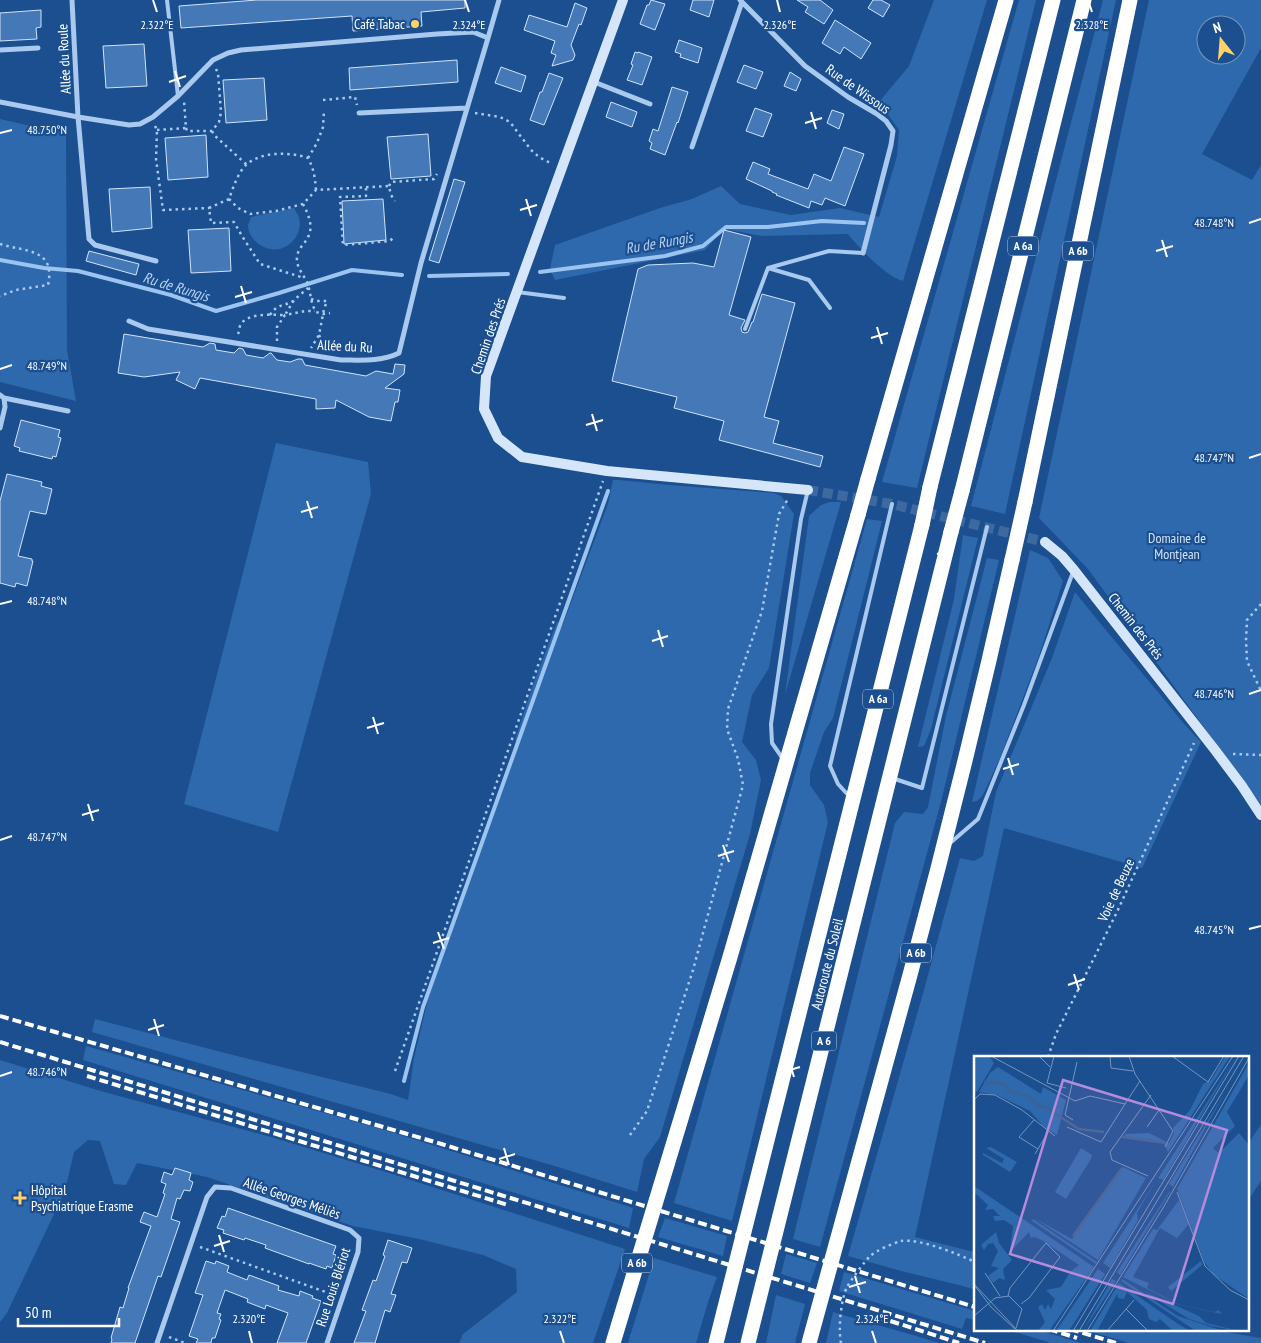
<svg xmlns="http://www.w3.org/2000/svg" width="1261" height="1343" font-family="'PT Sans Narrow',sans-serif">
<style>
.green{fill:#2e69ad;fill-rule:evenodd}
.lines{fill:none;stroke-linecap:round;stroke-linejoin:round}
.stream{stroke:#9cc4f0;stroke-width:4}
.building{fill:#4478b7;stroke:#cfe3fa}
.secondary-tunnel{stroke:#3d69a0;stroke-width:10;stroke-dasharray:10 5;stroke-linecap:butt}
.path{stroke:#a9c9ee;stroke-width:2.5;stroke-dasharray:2.5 4;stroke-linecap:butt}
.lane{stroke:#a9c9ee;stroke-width:4}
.street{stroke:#a9c9ee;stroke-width:5}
.secondary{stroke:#d6e6fa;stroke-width:10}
.highway{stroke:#fff;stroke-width:15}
.rail{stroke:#fff;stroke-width:4;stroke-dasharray:9 4;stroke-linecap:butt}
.highway-bridge{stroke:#fff;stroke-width:15}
.ticks{fill:none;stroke:#fff;stroke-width:2}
.poi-dot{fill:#ffd166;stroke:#1b4f8f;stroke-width:2}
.labels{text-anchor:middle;stroke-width:4.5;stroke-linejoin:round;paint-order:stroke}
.shield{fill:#1b4f8f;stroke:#bbcadd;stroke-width:1}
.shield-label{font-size:12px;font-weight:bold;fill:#fff}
.poi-label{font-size:14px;fill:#fff;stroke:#1b4f8f;text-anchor:end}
.street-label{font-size:14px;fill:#fff;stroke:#1b4f8f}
.park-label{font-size:14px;fill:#cfe3fa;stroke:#1b4f8f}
.water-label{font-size:15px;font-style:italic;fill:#b5d3f5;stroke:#1b4f8f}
.inset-river{fill:none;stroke:#3c6290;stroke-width:2.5}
.inset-road{fill:none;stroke:#7695bc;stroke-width:1}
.view{fill:#b68bdc;fill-opacity:0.15;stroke:#b68bdc;stroke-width:2.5}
.inset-edge{fill:none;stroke:#fff;stroke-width:2.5}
.ticks-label{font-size:12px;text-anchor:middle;fill:#fff;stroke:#1b4f8f;stroke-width:4.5;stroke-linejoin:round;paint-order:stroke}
</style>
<rect width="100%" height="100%" fill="#1b4f8f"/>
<path class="green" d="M934,0H987L903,281C885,276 860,249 848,234L762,236L724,229L705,250L555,280L550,269L555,245L660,208L692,199L721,186L740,204L791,215L840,208L879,217L897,156L899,130L879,102L909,66Z
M1019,0H1036L917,488L882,482Z
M1103,0H1116L1005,514L971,506Z
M1149,0H1261V48L1202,154L1252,180L1261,165V805L1088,569L1039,518ZM1206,25H1236V55H1206Z
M0,119L66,134L67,350L76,401L0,382Z
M294,208C295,211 297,213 298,215C304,229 294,246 279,249C265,252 248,240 248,225C249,222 250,220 251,217Z
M276,443L368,462L371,494L278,832L184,804Z
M613,480H619L669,485L774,493L781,496L794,514L769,668L752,695L742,742L756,760L761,780L750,834L660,1137L644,1159L637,1192L558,1167L92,1032L95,1019L225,1053L391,1094L408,1100L414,1058L429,995L519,742L515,740L533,685L557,622L563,624L608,504Z
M830,502H841L785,695L809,516L821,505Z
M867,519L882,521L833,718L824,732L810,773V785L824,805L828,822L732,1221L674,1203Z
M963,535L978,538L931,729L924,746L918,747L954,599Z
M1030,550L1048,558L1063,581L1039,656L1000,758L983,795L977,801L972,802Z
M987,558L999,560L942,798L820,1247L793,1239L895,823L904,812L923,814L928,807L946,716Z
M1075,592C1100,624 1127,655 1153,686C1169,705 1183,724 1201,742L1142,868L1004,828L915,1237L970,1251H975V1290L963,1286L901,1271L848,1256L922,997L960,858L974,861L983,856L996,792L1052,658Z
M86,1046L378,1128L633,1208L629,1228L83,1060Z
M0,1060L104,1092L271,1137L389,1173L625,1249L593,1343H459L463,1334L517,1292L516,1269L483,1255L419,1239L353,1226L207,1177L137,1163L126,1185L114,1184L100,1141L88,1140L74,1152L65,1191L7,1313L0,1322Z
M1261,1125V1181L1247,1202V1145Z
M665,1218L727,1236L723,1256L658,1237Z
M786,1254L817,1263L810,1283L781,1274Z
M654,1258L717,1277L708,1302L696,1343H628Z
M844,1272L975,1311V1320L966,1318L962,1329L839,1291Z
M776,1295L805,1304L795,1343H766Z
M833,1312C869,1323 904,1332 939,1343H826Z
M1005,1329H1036L1081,1343H1051Z
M1082,1329H1208L1261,1338V1343H1129Z"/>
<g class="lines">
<path class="stream" d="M0,260L44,268L78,271L171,295L216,311L279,293L352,270L402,275
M540,272L665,256L703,246L726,227H768L822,221L864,223
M429,276L508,274
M404,1081L423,1007L608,491"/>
</g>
<path class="building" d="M257,0H465V8L421,12L422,26L353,31L352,16L181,28L179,6Z
M651,0L665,4L655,30L640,24L647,5H649Z
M693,0H714L709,17L690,10Z
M797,0H820L833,10L824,24L805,12L808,7Z
M873,0H881L890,5L883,17L868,8Z
M575,3L587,8L581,25L579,24L571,45L575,55L573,60L552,66L556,55L551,53L555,41L524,30L529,15L567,27Z
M41,10V27L36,28L37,39L0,41V13Z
M835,20L871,43L861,59L844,47L840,54L822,43Z
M679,40L702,48L698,63L680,57L681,54L675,52Z
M144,44L147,86L106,88L103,46Z
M635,52L638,53V52L652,57L642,85L627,80L633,65L631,64Z
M457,60L458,82L350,90L349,68Z
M744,65L763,72L756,89L737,82Z
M501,67L526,76L521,92L495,83Z
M790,72L801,79L796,91L784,86Z
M549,73L563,78L544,125L530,120L540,92H542Z
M264,78L267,120L226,123L223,80Z
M672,87L688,92L678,123L677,122L665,155L650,149L652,143L649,141L653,129L658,131Z
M611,102L637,112L632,127L606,117Z
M755,108L772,114L763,137L746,131Z
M832,110L844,114L839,129L827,123Z
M428,134L431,176L391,179L387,137Z
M206,135L208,177L168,180L165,138Z
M844,147L864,154L845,206L825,198L822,205L811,201L809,208L776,195L777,194L772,192V191L746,179L753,162L770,169L768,174L808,189L814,174L831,181Z
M454,179L465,182L439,263L429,260Z
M150,187L152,228L112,232L109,189Z
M383,199L386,240L344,244L342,201Z
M229,228L231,271L191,273L188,230Z
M724,230L751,237L729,315L745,320L741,328L742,332L745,333L748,332L752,322H753L762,294L795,303L764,417L779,421L773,443L823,456L820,467L719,440L724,421L674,408L677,397L612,381L638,269L648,265L693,263L714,267Z
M89,251L139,264L136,275L86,261Z
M124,334L203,347L210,343L215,344L216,350L234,353L239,348L243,349L246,355L263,358L270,353H271L277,360L290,362L298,359H302L305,365L366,376L376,371L393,374L395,364L405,365L404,374L385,388L400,390L398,402H395L391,421L369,417L336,400L335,408L316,409V399L200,378L195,389L176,380L180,372L144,377L118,373Z
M21,420L60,430L58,437L61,438L56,457L53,456L52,459L19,451L20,448L14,446Z
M7,474L42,482L41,486L52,489L46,514H44L30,511L18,556L32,559V561H33L27,586L16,583L15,587L0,583V501Z
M175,1168L191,1173L189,1180L193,1182L190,1191L184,1190L180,1199L177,1198L171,1219L180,1222L161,1277L158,1276L135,1343H111L112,1339L111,1338L120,1307L123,1308L129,1288H128L151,1226L140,1222L144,1212L157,1217L165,1194L163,1193L166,1184L161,1182L164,1172L172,1175Z
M228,1208L336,1246L333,1254L336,1255L332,1268L327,1266L326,1269L309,1263V1264L265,1248L266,1245L245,1238L244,1240L223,1233L224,1230L217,1228L222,1216L225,1217Z
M388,1240L412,1248L407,1263L402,1262L391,1294L396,1295L390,1312L385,1310L375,1343H354L366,1311L362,1310L373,1280L376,1281L385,1256L383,1255Z
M206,1261L215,1264L216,1261L229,1266L227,1272L247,1280L249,1275L279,1286L278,1290L299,1296L300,1291L313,1296L312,1298L321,1301L306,1343H277L288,1313L266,1305L265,1309L247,1302L248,1299L225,1290L217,1313L221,1314L219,1319L221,1320L215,1338H212L211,1343H196L198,1339L189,1336L203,1295L195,1293Z"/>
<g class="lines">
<path class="secondary-tunnel" d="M808,490L892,504L1045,542"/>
<path class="path" d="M323,100L355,97L357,105
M475,113L500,117L510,122L531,150L539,157L552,164
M155,126L157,130L156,159L163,210L209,208
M186,128L187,131H212L219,122L221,112L218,73L216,69
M157,130L186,128L184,101
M212,131L214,135L247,165
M308,158L317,143L323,127L324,111
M389,186L391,182L434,179L437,174
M366,188V196L340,197L343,245L390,241L394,237
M316,190C315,178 314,169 308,158C291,152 263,151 247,164C238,172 233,188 229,199L238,208L250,214L276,211L303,204L316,190L389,186L391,195L395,201
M229,199L209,208L211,223L234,222L242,236L260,264L304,278
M303,204C308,213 314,227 308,237C305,244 298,248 297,257C296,267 303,274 307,282C311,292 310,302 316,312L323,314L330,313
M0,244C25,252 56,248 48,285L16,290L0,296
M311,299L317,301H327L324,309L319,335L311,348
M270,315C278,303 283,307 293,301
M238,334C239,332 239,329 240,326C246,312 272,315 285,315L294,300L308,288
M319,335L323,343L329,348
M277,341V327L285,315L305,311H315
M1261,604L1247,620L1246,640L1247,661L1261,691
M1233,754L1261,755
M1048,1057L1056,1034L1117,912L1194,743
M395,1071L603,481
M630,1135L647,1111L693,970L743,785L738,759L727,729L728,709L762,611L779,514L788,499
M200,1247L334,1295
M169,1337L185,1343
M841,1343C838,1329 841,1299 847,1287C850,1281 866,1260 870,1256C876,1251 893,1243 901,1241C919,1238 958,1254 975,1262"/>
<path class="lane" d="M167,0L178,96
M768,268L809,280L830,308
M517,292L564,298
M745,329L768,268L829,251L863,253
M783,759L772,743L771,724L801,519L808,490
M892,778L922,788L987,527
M849,796L838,784L830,766L892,504
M949,844L978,819L1024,705L1073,572"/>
<path class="street" d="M72,0L78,117L89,239L95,245L156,261
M740,0L805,66L848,97L877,114L886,121L893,131L891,145L863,253
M0,50L38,48
M594,82L650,104
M0,102L78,117L129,125L140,124L153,117L178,96L213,60L228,53L241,50L437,34L473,32L488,38L499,0
M359,113L467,108
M692,147L742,2
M129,321L148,329L341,360C360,360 381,362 399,353L421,263L488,38
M0,395L4,398L68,411
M0,428L5,407L4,398
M157,1343L207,1197L215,1187L231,1188L350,1230L359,1238L358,1252L327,1343"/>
<path class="secondary" d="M623,0L486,376L484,409L498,438L522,457L607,471L808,490
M1045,542L1062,556L1074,570L1215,750L1242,786L1261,815"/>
<path class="highway" d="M868,479L1006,0
M930,487L1053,0
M962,491L1084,0
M1025,502L1130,0
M613,1343L730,957L858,515
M716,1343L922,525
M748,1343L951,532
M809,1343C842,1220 877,1098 910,975C947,837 981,699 1012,560"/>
<path class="rail" d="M0,1016L435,1142L975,1307
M0,1042L985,1343
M87,1076L508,1205
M878,1317L959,1343
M1049,1329L1077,1338
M1070,1329L1116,1343"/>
<path class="highway-bridge" d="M858,515L868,479
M922,525L930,487
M951,532L962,491
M1012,560L1025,502"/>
</g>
<path class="ticks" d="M153,0L157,12M465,0L469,12M777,0L780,12M1088,0L1092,12M175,71L180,87M169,82L186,76M811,112L816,129M805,123L822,118M0,133L12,130M526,199L531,216M520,210L537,205M1249,223L1261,219M1162,240L1167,257M1156,251L1173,246M241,286L246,303M235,297L252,292M877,327L882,344M871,338L888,333M0,369L12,365M592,414L597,431M586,425L603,420M1249,458L1261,454M307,501L312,518M301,512L318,507M943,543L948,559M937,554L953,549M0,604L12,601M658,630L663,647M652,641L668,636M1249,694L1261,690M373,717L378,734M367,728L384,723M1008,758L1013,775M1003,769L1019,764M88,804L93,821M82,815L99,810M0,840L12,836M723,845L729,862M718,856L734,851M1249,929L1261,926M438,932L444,949M433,943L449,938M1074,974L1079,990M1068,985L1085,979M154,1019L159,1036M148,1030L164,1025M789,1061L794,1077M783,1072L800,1067M0,1076L12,1072M504,1148L509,1165M499,1159L515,1154M219,1235L224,1252M214,1246L230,1241M855,1276L860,1293M849,1287L866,1282M249,1331L252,1343M560,1331L564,1343M872,1331L876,1343"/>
<g class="poi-dot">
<circle cx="415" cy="24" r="5"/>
<path d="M17.5 1190.5h5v5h5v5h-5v5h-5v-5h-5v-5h5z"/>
</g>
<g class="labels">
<g class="shield">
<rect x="1008" y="236.5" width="30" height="19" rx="4"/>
<rect x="1063" y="241.5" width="30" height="19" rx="4"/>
<rect x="863" y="689.5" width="30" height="19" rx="4"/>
<rect x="901" y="943.5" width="30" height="19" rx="4"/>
<rect x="811.5" y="1031.5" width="25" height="19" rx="4"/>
<rect x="622" y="1253.5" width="30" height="19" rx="4"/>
</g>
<g class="shield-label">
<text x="1023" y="250">A 6a</text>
<text x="1078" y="255">A 6b</text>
<text x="878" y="703">A 6a</text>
<text x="916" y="957">A 6b</text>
<text x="824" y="1045">A 6</text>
<text x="637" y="1267">A 6b</text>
</g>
<g class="poi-label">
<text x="405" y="29">Café Tabac</text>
<text x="31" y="1195" text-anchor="start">Hôpital<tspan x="31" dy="16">Psychiatrique Erasme</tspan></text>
</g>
<g class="street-label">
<text transform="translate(64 59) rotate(-93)" y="5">Allée du Roule</text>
<text transform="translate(858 89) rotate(35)" y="5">Rue de Wissous</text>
<text transform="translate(488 336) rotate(-71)" y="5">Chemin des Prés</text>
<text transform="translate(345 346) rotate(3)" y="5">Allée du Ru</text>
<text transform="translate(1136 626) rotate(52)" y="5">Chemin des Prés</text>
<text transform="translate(1116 890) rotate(-65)" y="5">Voie de Beuze</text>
<text transform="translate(827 964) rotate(-76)" y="5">Autoroute du Soleil</text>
<text transform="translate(292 1198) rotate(19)" y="5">Allée Georges Méliès</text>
<text transform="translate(333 1287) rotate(-72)" y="5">Rue Louis Blériot</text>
</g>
<g class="park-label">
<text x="1177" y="543">Domaine de<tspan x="1177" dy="16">Montjean</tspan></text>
</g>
<g class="water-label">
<text transform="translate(659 243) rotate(-10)" y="5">Ru de Rungis</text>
<text transform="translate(176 287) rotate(17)" y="5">Ru de Rungis</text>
</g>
</g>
<g transform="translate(974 1056)">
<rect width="275" height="275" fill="#1b4f8f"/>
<path d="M0,0H15L20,7L3,36L0,34ZM252,0H256L194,96L190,88L174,83L150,82L151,78L175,77L195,87L200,77L199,72L216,54L229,28L237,24ZM262,1L189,124L184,122L239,37ZM275,7V19L253,56L261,70L239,92L245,97L265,77L275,89V243L239,218L230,205L203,133ZM24,11L67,38L69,31L92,44L83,79L70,71L56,55L23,39L5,36L16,17ZM252,35L199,131L195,128ZM17,91L43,106L36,116L9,99V97L28,107L30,103L12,92ZM107,92L118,99L117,103L92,143L81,136ZM149,111L172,122L124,204L60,162L98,183ZM181,126L163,157L164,164L136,212L129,207ZM0,130L120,211L75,275H64L71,266L64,251L68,248L71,254L74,248L77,253L81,243L72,234L87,231L96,216L105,209L69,185L61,181L57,182L55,176L36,196L39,170L30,164L21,165L19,160H26L19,153L11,154L14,149L0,136ZM195,136H196L146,219L143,216ZM205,144L215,168L203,182L186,172L159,221L175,227L173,232L206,249L241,256L244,254L248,258L205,249L149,221L179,173L183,174ZM59,163L123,206L122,208L58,165ZM22,176L25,187L38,204L29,213L31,224L25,222L19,227L14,220L25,212L17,210L24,195L19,187L14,188L10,194L7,189ZM227,205L228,209L197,235L194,231ZM124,213L131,218L95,275H82ZM138,223L142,225L109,275ZM148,223L204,260L249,275H222L147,225ZM145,227L204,268L216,275H199L186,263L182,266L175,263L173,254L153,236L150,243L144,242L143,238L123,275H116ZM169,235L225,260L232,267L265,275L237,270L215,263Z" fill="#2e69ad"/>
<path class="inset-river" d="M10,26L31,28L35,35L56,41L64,50L71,51L105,73L130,76M148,81L192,87M99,180L148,112"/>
<path class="inset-road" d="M17,0L101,45L116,40L151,48L166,25M65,0L76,11M80,0L73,27L92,32M136,0L137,12L159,15M155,0L161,18L199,75L191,91M198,0L234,26L250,0M0,44L6,38L21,39L48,54L81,80M60,64L45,81L64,93M99,64L91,59L103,6M93,71L127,86L151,48M173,71L185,54M61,98L74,76M174,120L138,104L136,96L177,39M203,136L231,210L256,234L275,244M11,217L26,240M0,228L44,275M1,230L17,251L41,273M34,240L36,232L72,187L86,201L55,242L47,248M152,253L174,275M0,260L21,242L35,240L48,253L42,272M79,275L259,0M99,275L265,0M105,275L270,0M113,275L189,152L275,2M133,275L160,244"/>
<path class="view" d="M89,24L253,74L199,248L36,198Z"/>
<rect width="275" height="275" class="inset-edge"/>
</g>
<g class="ticks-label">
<text x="469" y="29">2.324°E</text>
<text x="1092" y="29">2.328°E</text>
<text x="157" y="29">2.322°E</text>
<text x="780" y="29">2.326°E</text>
<text x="47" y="134">48.750°N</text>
<text x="1214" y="227">48.748°N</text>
<text x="47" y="370">48.749°N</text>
<text x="1214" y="462">48.747°N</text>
<text x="47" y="605">48.748°N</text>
<text x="1214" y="698">48.746°N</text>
<text x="47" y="841">48.747°N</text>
<text x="1214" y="934">48.745°N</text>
<text x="47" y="1076">48.746°N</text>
<text x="249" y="1323">2.320°E</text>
<text x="560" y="1323">2.322°E</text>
<text x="872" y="1323">2.324°E</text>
</g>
<g transform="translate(1221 40) rotate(343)"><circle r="24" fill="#1b4f8f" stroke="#7695bc"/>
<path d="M0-4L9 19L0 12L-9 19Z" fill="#ffd166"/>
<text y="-8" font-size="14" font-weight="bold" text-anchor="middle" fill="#ffffff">N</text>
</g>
<path d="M18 1318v8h101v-8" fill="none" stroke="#ffffff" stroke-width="2.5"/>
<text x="25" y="1318" font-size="15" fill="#ffffff" stroke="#1b4f8f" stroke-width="4" paint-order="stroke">50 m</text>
</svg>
